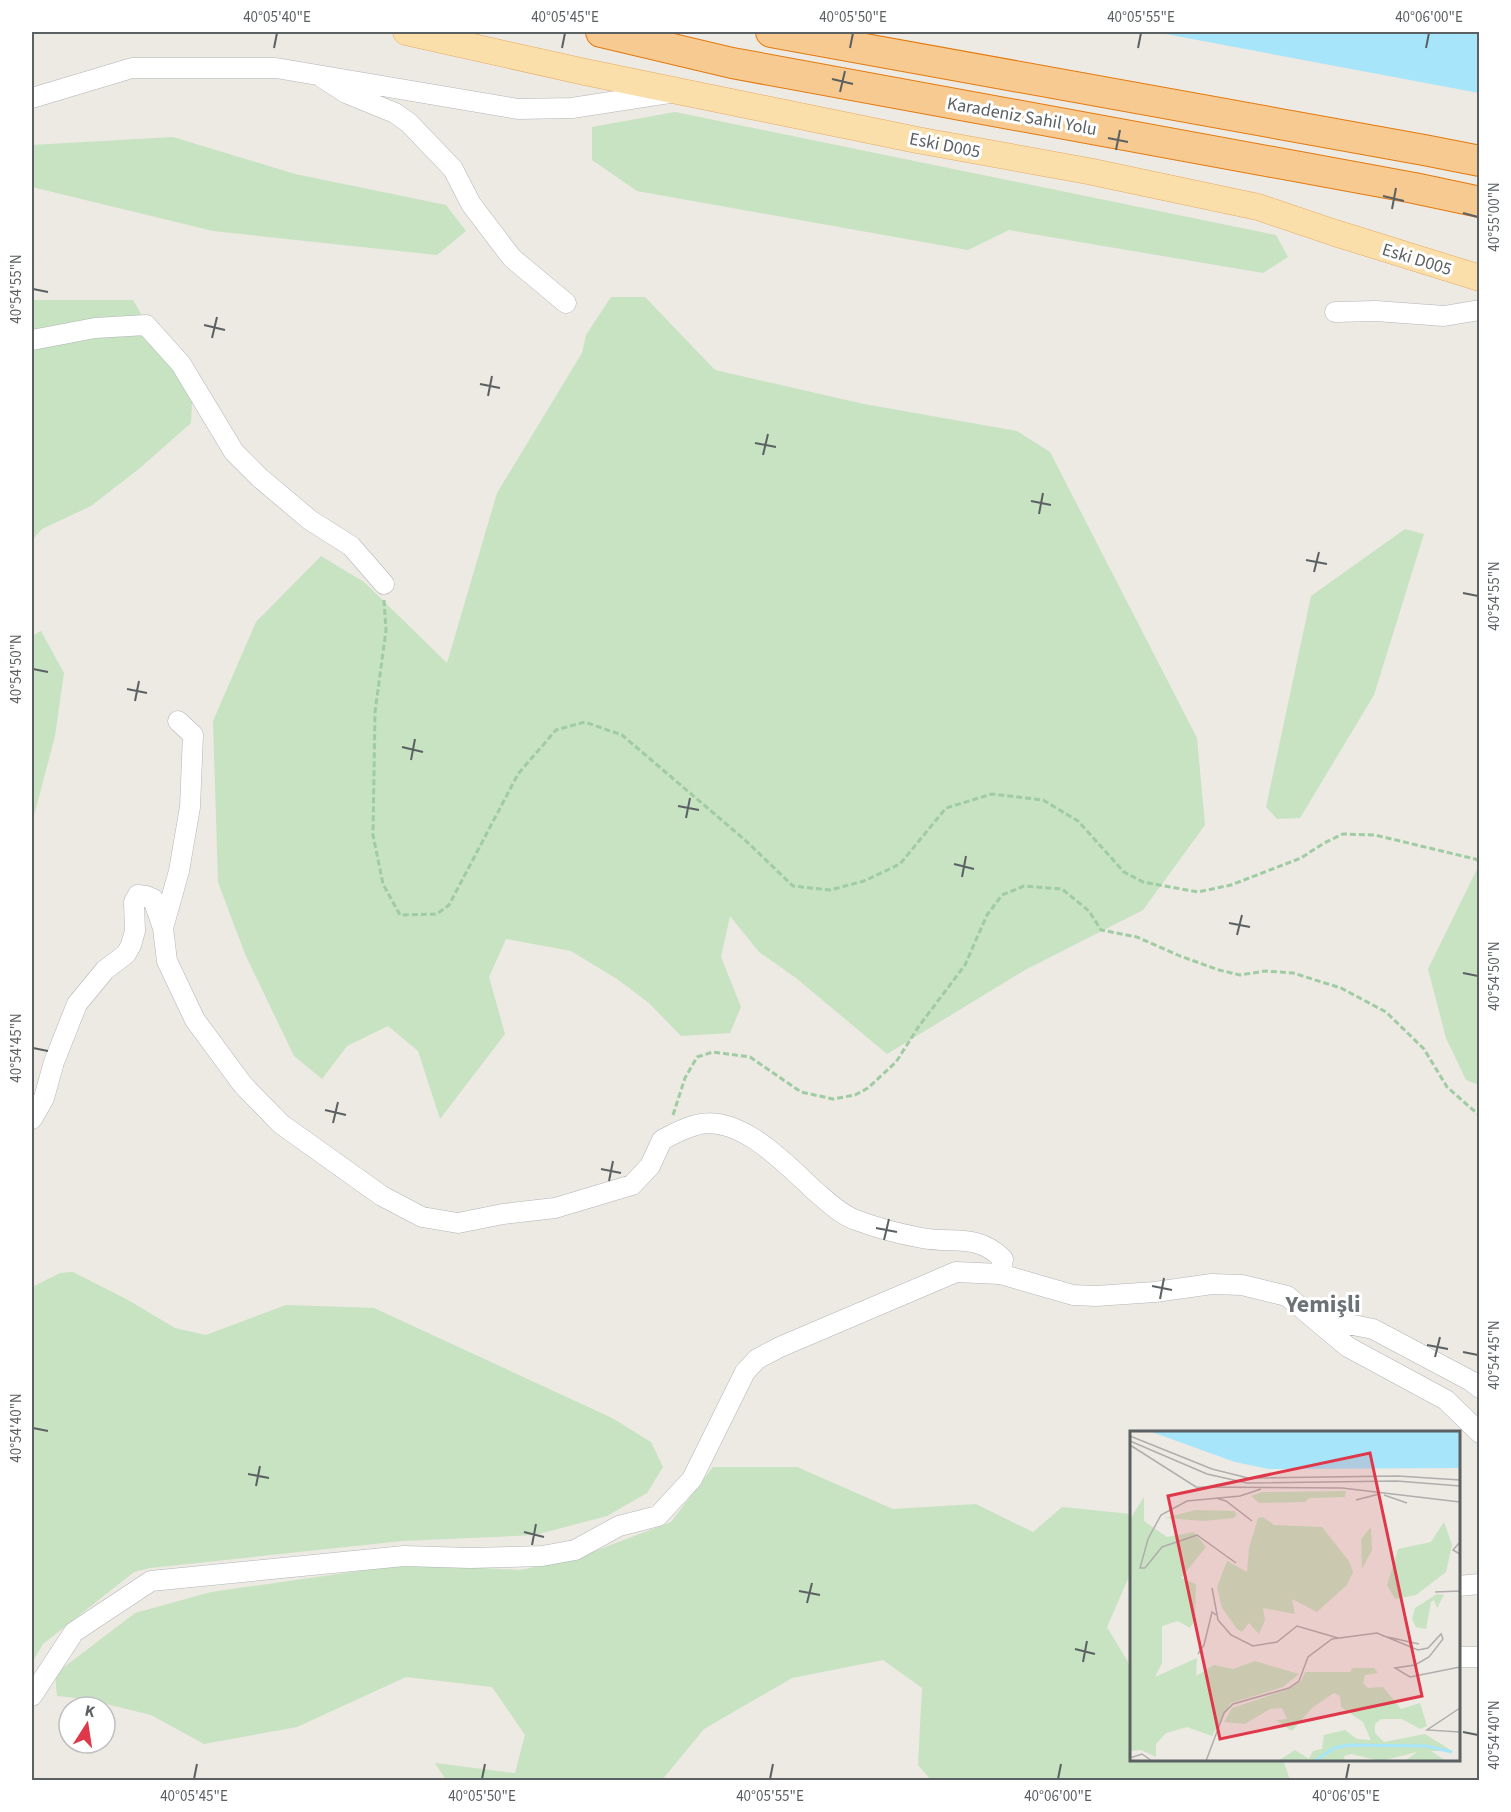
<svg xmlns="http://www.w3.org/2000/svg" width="1511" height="1812" font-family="'Source Sans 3',sans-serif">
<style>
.green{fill:#c7e3c1}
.water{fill:#a7e5fa}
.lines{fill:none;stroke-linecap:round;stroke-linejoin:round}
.minor-casing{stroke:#b1b5b8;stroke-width:21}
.major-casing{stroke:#e9a961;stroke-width:27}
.highway-casing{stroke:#e3790d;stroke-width:32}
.path{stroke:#9fcca2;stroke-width:3;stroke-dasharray:6 3;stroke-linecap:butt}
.minor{stroke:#fff;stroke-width:20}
.major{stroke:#fadfab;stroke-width:26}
.highway{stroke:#f7ca91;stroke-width:30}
.ticks{fill:none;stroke:#5b6063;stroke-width:2}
.labels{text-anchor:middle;stroke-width:6;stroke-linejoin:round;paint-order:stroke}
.street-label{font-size:18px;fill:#5b6063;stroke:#fff}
.district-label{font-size:24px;font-weight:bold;fill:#6c7275;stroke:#fff}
.inset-river{fill:none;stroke:#a7e5fa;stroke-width:3}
.inset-road{fill:none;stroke:#afaeac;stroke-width:1.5}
.view{fill:#df384a;fill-opacity:0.15;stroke:#df384a;stroke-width:3}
.inset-edge{fill:none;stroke:#5b6063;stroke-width:3}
.neatline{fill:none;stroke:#5b6063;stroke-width:2}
.ticks-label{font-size:15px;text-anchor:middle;fill:#5b6063}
</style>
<rect width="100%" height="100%" fill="#ede9e3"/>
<path class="green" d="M675,112L1276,235L1288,257L1263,273L1009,230L968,250L637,191L592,160V127Z
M173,137L295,174L446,205L466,231L437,255L213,231L32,187V145Z
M611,297H645L715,370L864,404L1017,431L1050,452L1197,738L1205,825L1143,910L1025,970L887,1054L796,978L759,952L730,916L721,957L741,1007L730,1033L681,1036L649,1003L617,979L571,951L506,939L489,977L505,1034L440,1119L418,1051L388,1026L347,1046L322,1079L294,1056L245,954L218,882L213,721L256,622L321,556L364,582L447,663L497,493L582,353L586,335Z
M32,300H133L192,402L191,423L140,468L91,506L42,529L32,540Z
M1405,529L1424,534L1374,695L1300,818L1277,819L1266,807L1311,596Z
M41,631L64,673L55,736L32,823V636Z
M1479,865V1085L1466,1080L1446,1038L1428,969Z
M73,1272L128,1300L175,1328L206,1335L286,1305L374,1308L612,1418L651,1442L663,1467L647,1493L607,1516L535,1535L402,1541L150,1568L134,1572L43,1644L32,1663V1287L60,1273Z
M713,1467H797L893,1509L976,1504L1033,1532L1062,1507L1131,1514V1572L1107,1627L1131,1667L1132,1760H1283L1290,1780H931L918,1765L922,1688L883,1660L792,1678L704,1729L662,1780H446L435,1763L515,1773L525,1735L492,1687L406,1677L297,1727L204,1744L151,1715L86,1699L57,1696L55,1674L135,1613L211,1592L408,1564L520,1570L574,1559L671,1522Z"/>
<path class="water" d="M1155,32H1479V93Z"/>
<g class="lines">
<g class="minor-casing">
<path id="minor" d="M323,78L346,93L395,113L409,123L453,169L471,204L512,258L566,303
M32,98L132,68H276L518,109L572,108L669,93
M1335,312L1376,311L1444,316L1480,310
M32,340L95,328L146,325L181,364L234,452L260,478L310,520L351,546L384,584
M178,721L193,735L190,807L179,871L163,928L167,961L195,1020L243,1085L281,1124L382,1196L422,1217L458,1223L503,1214L555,1208L632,1185L650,1166L662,1140C673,1134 684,1128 696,1125C739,1113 786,1164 815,1191C827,1201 841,1215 856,1220C877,1228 900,1234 922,1238C954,1244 977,1233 1003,1259L1000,1274
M32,1119L44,1098L54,1062L77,1004L105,970L126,954L131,945L135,931L134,902L138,895L146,896L153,899L163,928
M1317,1321L1343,1323L1373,1329L1471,1381L1480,1388
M1458,1586L1480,1584
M1458,1657H1480
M32,1696L74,1632L151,1581L404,1556L470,1558L542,1556L575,1550L619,1526L658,1516L692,1479L745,1372L757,1359L780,1347L956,1272L1000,1274L1073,1295L1096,1296L1155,1292L1212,1284L1242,1285L1287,1296L1348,1347L1446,1400L1480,1433"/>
</g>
<g class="major-casing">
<path id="major" d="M406,32L585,72L917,140L1088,171L1258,207L1335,233L1480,278"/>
</g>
<g class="highway-casing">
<path id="highway" d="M601,32L732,63L1414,188L1480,202
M771,32L1424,150L1480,161"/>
</g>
<path class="path" d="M384,600L386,630L375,712L373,835L383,884L400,915L437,914L449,905L518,774L556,730L585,722L622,735L745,840L793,886L830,890L864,881L900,864L946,808L992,794L1043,800L1078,821L1124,872L1143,882L1198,892L1231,885L1301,858L1324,843L1343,834L1375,835L1475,859L1480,861
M673,1115L685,1078L697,1057L713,1052L750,1057L801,1092L833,1099L855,1095L868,1088L896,1062L919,1026L965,965L987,915L1002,895L1024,886L1062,889L1089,911L1101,930L1137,937L1180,956L1219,970L1240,975L1265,971L1293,973L1341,988L1386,1012L1424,1049L1447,1087L1480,1116"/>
<use href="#minor" class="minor"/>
<use href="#major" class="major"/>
<use href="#highway" class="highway"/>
</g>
<path class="ticks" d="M274,48L277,33M562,48L565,33M850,48L853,33M1138,48L1141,33M1426,48L1429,33M832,79L853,84M840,92L845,71M1108,138L1128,142M1116,150L1120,130M1383,196L1404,201M1392,209L1396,188M1463,213L1478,217M33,289L48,292M204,325L225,330M212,338L217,317M480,384L500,388M488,396L492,376M755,443L776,447M763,455L768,434M1031,501L1051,505M1039,514L1043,493M1306,560L1327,564M1314,572L1319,552M1463,593L1478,596M33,669L48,672M127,689L147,693M135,701L139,681M402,747L423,752M411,760L415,739M678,806L699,810M686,818L690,798M954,864L974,869M962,877L966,856M1229,923L1250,927M1237,935L1242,915M1463,973L1478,976M33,1048L48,1051M325,1110L346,1115M333,1123L338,1102M601,1169L621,1173M609,1181L613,1161M876,1228L897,1232M884,1240L889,1219M1152,1286L1172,1290M1160,1299L1164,1278M1427,1345L1448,1349M1463,1352L1478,1355M1435,1357L1440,1337M33,1428L48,1431M248,1474L269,1478M256,1486L260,1466M524,1532L544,1537M532,1545L536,1524M799,1591L820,1595M807,1603L812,1583M1075,1649L1095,1654M1083,1662L1087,1641M1463,1732L1478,1735M194,1779L197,1764M482,1779L485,1764M770,1779L773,1764M1058,1779L1061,1764M1346,1779L1349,1764"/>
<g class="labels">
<g class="street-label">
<text transform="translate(1022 116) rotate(10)" y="6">Karadeniz Sahil Yolu</text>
<text transform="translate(945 145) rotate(11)" y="6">Eski D005</text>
<text transform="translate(1417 259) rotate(17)" y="6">Eski D005</text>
</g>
<g class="district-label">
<text x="1323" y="1312">Yemişli</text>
</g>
</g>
<g transform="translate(1130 1431)">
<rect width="330" height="330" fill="#ede9e3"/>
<path d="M216,60L215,66L180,67L175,71L129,72L121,65L132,61ZM14,66V90L37,106L64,101L76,116L51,147L66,153L65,189L60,197L48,190L32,195V232L25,246L67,227L66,245L84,234L103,238L125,230L169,243L153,256L101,272L82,305L57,296L36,302L26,313V326L11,319L0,320V88ZM65,79L104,80L107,83L104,87L73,90L35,87ZM133,86L144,94L192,96L219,130L223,141L217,154L187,181L162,168L165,183L133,177L135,189L129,203L119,192L112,201L107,198L92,177L87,156L97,130L117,141L119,117L128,87ZM314,91L322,114L316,141L286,164L265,168L257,154L268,118L301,111ZM241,96L242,119L232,138L231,108ZM307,163L314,164L307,177L304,169L301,171L296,198L286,196L282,188L285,177ZM223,237H244L248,242L235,244L233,252L238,257L253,256L271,278L290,272L297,295L290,298L272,288H251L245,293V302L254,311L295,303L322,320H301L316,330H275L287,321L251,330L221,323L214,325L215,330H148L165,319L179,328L183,320L192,318L194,304L215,299L227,308L241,309L233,291L211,276L210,265L204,262L182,277L162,300L146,289L157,288L152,277L140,278L115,293L94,291L102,277L159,258L171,250L175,241H220Z" fill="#c7e3c1"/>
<path d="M19,0H330V37L139,38L105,31Z" fill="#a7e5fa"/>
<path class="inset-river" d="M185,330L204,317L219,314L297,315L322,321"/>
<path class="inset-road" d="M0,5L82,38L118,47L268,45L330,49M0,10L77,43L117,52L267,50L330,55M0,14L66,56L212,57L330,71M254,64L277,72M86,67L96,70L122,90M226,69L249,63M330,111L323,119L330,123M106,132L67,104L32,116L15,137H10L18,108L31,84L57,70L110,65L131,58M82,157L88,189L101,204L123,215L147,211L167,195L208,207M305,161L330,160M253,205L289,213M68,223L74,214L82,181L86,184M330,277L297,299L330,301M0,327L12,323L22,330M76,330L94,282L103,273L159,257L169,250L178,226L202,208L247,202L288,219L298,217L311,203L313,208L299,226L285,234L265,237L280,246L330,236"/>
<path class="view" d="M240,22L292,265L90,308L38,65Z"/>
<rect width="330" height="330" class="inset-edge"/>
</g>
<rect width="1511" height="1812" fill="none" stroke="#ffffff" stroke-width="66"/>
<g transform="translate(87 1725) rotate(12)"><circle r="28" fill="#ffffff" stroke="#bdbfc1" stroke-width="1.5"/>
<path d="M0-4.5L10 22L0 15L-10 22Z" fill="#df384a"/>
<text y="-9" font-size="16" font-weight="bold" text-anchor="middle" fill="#5b6063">K</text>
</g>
<rect x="33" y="33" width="1445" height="1746" class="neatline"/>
<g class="ticks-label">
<text x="277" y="22">40°05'40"E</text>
<text x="565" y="22">40°05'45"E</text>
<text x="853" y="22">40°05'50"E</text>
<text x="1141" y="22">40°05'55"E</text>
<text x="1429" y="22">40°06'00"E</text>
<text transform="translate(1494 217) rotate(-90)" y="5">40°55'00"N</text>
<text transform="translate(16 289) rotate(-90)" y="5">40°54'55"N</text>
<text transform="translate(1494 596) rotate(-90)" y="5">40°54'55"N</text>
<text transform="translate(16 669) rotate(-90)" y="5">40°54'50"N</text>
<text transform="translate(1494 976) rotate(-90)" y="5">40°54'50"N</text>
<text transform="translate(16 1048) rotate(-90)" y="5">40°54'45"N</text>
<text transform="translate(1494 1355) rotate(-90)" y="5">40°54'45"N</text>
<text transform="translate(16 1428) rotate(-90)" y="5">40°54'40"N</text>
<text transform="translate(1494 1735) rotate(-90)" y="5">40°54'40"N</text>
<text x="194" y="1801">40°05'45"E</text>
<text x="482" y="1801">40°05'50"E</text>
<text x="770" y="1801">40°05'55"E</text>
<text x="1058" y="1801">40°06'00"E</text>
<text x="1346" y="1801">40°06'05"E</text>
</g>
</svg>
